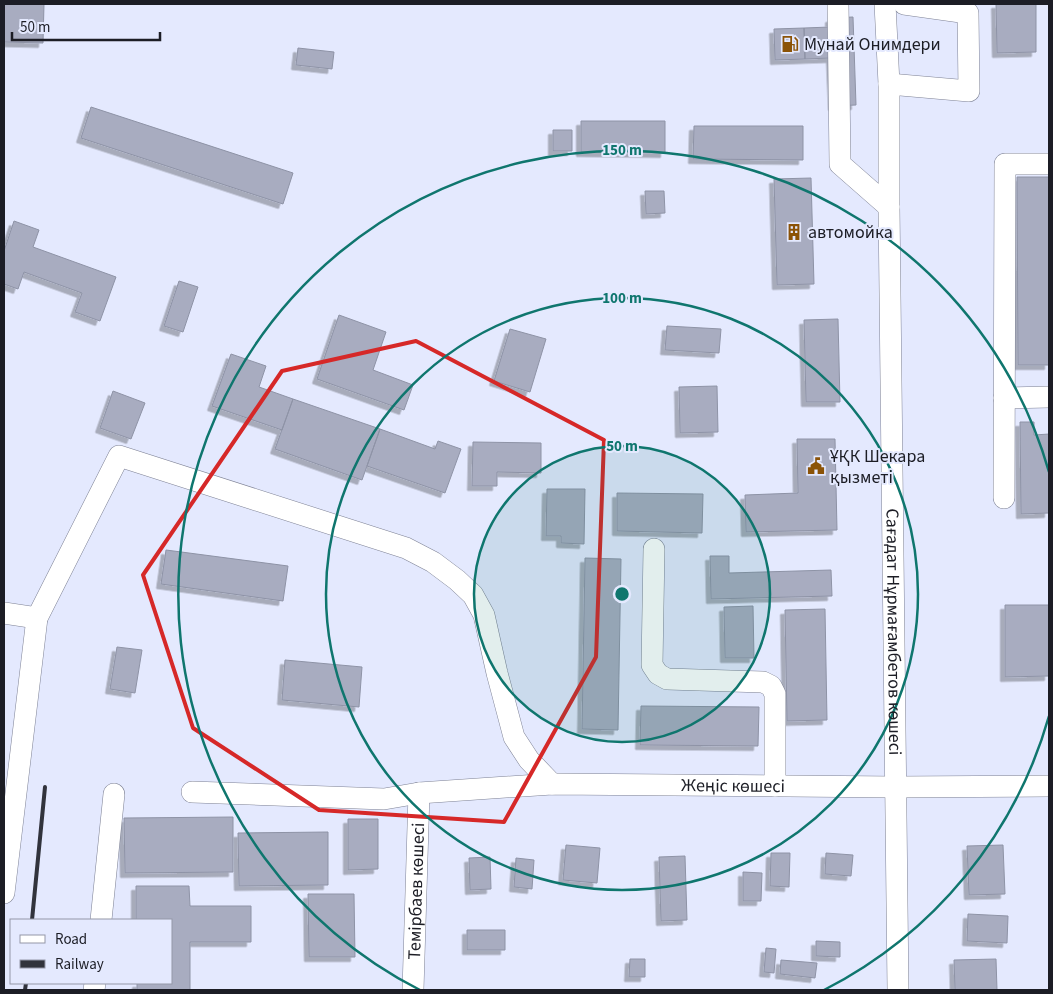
<svg xmlns="http://www.w3.org/2000/svg" width="1053" height="994" font-family="'Source Sans 3',sans-serif">
<style>
.building{fill:#a8acc0;stroke:#8e93a6;filter:url(#shadow)}
.lines{fill:none;stroke-linecap:round;stroke-linejoin:round}
.minor-casing{stroke:#7e8295;stroke-width:22}
.minor{stroke:#fff;stroke-width:21}
.rail{stroke:#31333c;stroke-width:4}
.marked{fill:none;stroke:#d62828;stroke-width:4;stroke-linejoin:round}
.ring{fill:none;stroke:#0f766e;stroke-width:2.5}
.labels{text-anchor:middle;stroke-width:4;stroke-linejoin:round;paint-order:stroke}
.poi-label{font-size:18px;fill:#1c1d25;stroke:#e4e9fe;text-anchor:start}
.street-label{font-size:18px;fill:#1c1d25;stroke:#e4e9fe}
.centre{fill:#0f766e;stroke:#e4e9fe;stroke-width:2.5}
.ring-label{font-size:15px;text-anchor:middle;font-weight:bold;fill:#0f766e;stroke:#e4e9fe;stroke-width:4;stroke-linejoin:round;paint-order:stroke}
</style>
<defs>
<filter id="shadow"><feDropShadow dx="-4.5" dy="4.5" stdDeviation="0" flood-color="#0004"/></filter>
</defs>
<rect width="100%" height="100%" fill="#e4e9fe"/>
<path class="building" d="M4,4H44L43,43L4,42Z
M996,4H1036V52L997,53Z
M853,17L856,105L833,106L831,58L805,59L804,28L830,27V18Z
M804,28L805,59L775,60L774,29Z
M298,48L334,52L332,69L296,65Z
M91,107L293,173L283,204L81,138Z
M581,121H665V153L581,152Z
M694,126H803V160L693,159Z
M553,130H572V151H553Z
M1017,177H1049V365H1018Z
M811,178L814,284L777,285L774,179Z
M645,191H664L665,213L646,214Z
M14,221L39,230L33,247L116,277L100,321L75,312L82,293L24,272L18,289L4,284V251Z
M179,281L198,287L183,332L164,326Z
M339,315L386,332L373,370L413,385L404,410L317,379Z
M838,319L840,402H806L804,320Z
M667,326L721,329L719,353L665,350Z
M510,329L546,339L530,392L494,381Z
M231,354L266,366L259,387L293,399L282,430L212,406Z
M717,386L718,432L680,433L679,387Z
M113,391L145,403L131,439L100,428Z
M293,399L380,429L362,480L275,449Z
M1020,422H1034V435L1049,434V513L1021,514Z
M380,429L435,449L438,441L461,449L445,493L367,466Z
M797,439H835L837,530L746,532L745,495L798,493Z
M473,442L541,443V473L497,472V486H472Z
M547,489H585L584,544L561,543V536H546Z
M617,493L703,494L702,533L617,531Z
M166,550L288,566L283,601L161,584Z
M710,556H729V573L831,570L832,596L711,599Z
M585,558L621,559L618,730L582,729Z
M1005,605H1049V676L1005,677Z
M753,606L754,658H725L724,607Z
M825,609L827,720L787,721L785,610Z
M117,647L142,650L135,693L110,689Z
M285,660L362,667L359,707L282,700Z
M641,706L759,707L758,746L640,745Z
M233,817V872L125,873L124,818Z
M348,819H378V869L348,870Z
M328,832V885L239,886L238,833Z
M566,845L600,848L597,883L563,880Z
M1003,845L1005,894L969,895L967,846Z
M771,853H790L789,887L770,886Z
M826,853L853,855L851,876L825,874Z
M685,856L687,920L661,921L659,857Z
M490,857L491,889L470,890L469,858Z
M516,858L534,860L532,889L514,887Z
M743,872L762,873L761,901H743Z
M136,886H189L190,906H251V942H190V990H137V983H171V920H136Z
M308,894H354L355,957H309Z
M968,914L1008,916L1007,943L967,941Z
M467,930H505V950H467Z
M816,941L840,942V957L816,956Z
M766,948L776,949L774,973L764,972Z
M630,959H645V977H629Z
M996,959L997,990H955L954,960Z
M781,960L817,963L815,978L780,974Z"/>
<g class="lines">
<g class="minor-casing">
<g id="minor">
<path d="M838,4L840,164L889,207"/>
<path id="s1" d="M885,4L889,84V207L898,990"/>
<path d="M889,84L969,91L968,13L904,4"/>
<path d="M1004,398L1049,397"/>
<path d="M1004,498L1005,164H1049"/>
<path d="M654,549L652,665L658,674L667,679L763,682L771,686L775,694V786"/>
<path d="M4,613L37,618"/>
<path id="s2" d="M192,792L384,799L419,793L552,784L895,787L1049,786"/>
<path d="M4,893L37,618L119,456L406,548L433,562L457,580L473,595L484,615L497,673L514,737L529,760L552,784"/>
<path d="M101,920L114,794"/>
<path d="M94,990L95,983"/>
<path id="s3" d="M413,990L419,793"/>
</g>
</g>
<use href="#minor" class="minor"/>
<path class="rail" d="M32,920L45,787
M25,990L26,983"/>
</g>
<path class="marked" d="M416,341L604,440L596,657L504,822L319,810L193,728L143,575L282,371Z"/>
<circle cx="622" cy="594" r="148" fill="#0f766e" fill-opacity=".12"/>
<g class="ring">
<circle cx="622" cy="594" r="148"/>
<circle cx="622" cy="594" r="296"/>
<path d="M1049 716A444 444 0 0 1 824 990M420 990A444 444 0 1 1 1049 472"/>
</g>
<defs>
<g id="fuel-bare" transform="scale(1.35)"><path d="M-5.5-6h7V0h2V4h1.3V-2.5L3-4.5l.8-.8L6-3V5H2.5V1h-1V6h-7ZM-4.2-4.7v3.2H.2V-4.7Z" fill="#8b5307" stroke="#e4e9fe" stroke-width="2.5" paint-order="stroke"/></g>
<g id="building-bare" transform="scale(1.35)"><path d="M-4-6H4V6H1V3H-1V6H-4ZM-2.5-4.3h1.7v1.8h-1.7ZM.8-4.3h1.7v1.8H.8ZM-2.5-1h1.7V.8h-1.7ZM.8-1h1.7V.8H.8Z" fill="#8b5307" stroke="#e4e9fe" stroke-width="2.5" paint-order="stroke"/></g>
<g id="civic-bare" transform="scale(1.35)"><path d="M-.6-6.5H3V-4.5H.6V-3L4-1V1h2V6H-6V1h2V-1L-.6-3ZM-1.2 2.5V6h2.4V2.5Z" fill="#8b5307" stroke="#e4e9fe" stroke-width="2.5" paint-order="stroke"/></g>
</defs>
<g fill-rule="evenodd">
<use href="#fuel-bare" x="790" y="44"/>
<use href="#building-bare" x="794" y="232"/>
<use href="#civic-bare" x="816" y="466"/>
</g>
<g class="labels">
<g class="poi-label">
<text x="804" y="50">Мунай Онимдери</text>
<text x="808" y="238">автомойка</text>
<text x="830" y="462">ҰҚК Шекара<tspan x="830" dy="21">қызметі</tspan></text>
</g>
<g class="street-label">
<text dy="6" stroke="none"><textPath href="#s1" startOffset="628">Сағадат Нұрмағамбетов көшесі</textPath></text>
<text dy="6" stroke="none"><textPath href="#s2" startOffset="542">Жеңіс көшесі</textPath></text>
<text dy="6" stroke="none"><textPath href="#s3" startOffset="99">Темірбаев көшесі</textPath></text>
</g>
</g>
<circle cx="622" cy="594" r="8" class="centre"/>
<g class="ring-label">
<text x="622" y="155">150 m</text>
<text x="622" y="303">100 m</text>
<text x="622" y="451">50 m</text>
</g>
<rect width="1053" height="994" fill="none" stroke="#1c1d25" stroke-width="10"/>
<rect x="10" y="919" width="162" height="65" fill="#e4e9fe" stroke="#9497a7"/>
<rect x="20" y="935" width="25" height="8" fill="#ffffff" stroke="#9497a7"/>
<text x="55" y="944" font-size="15" fill="#1c1d25">Road</text>
<rect x="20" y="960" width="25" height="8" fill="#31333c" stroke="#9497a7"/>
<text x="55" y="969" font-size="15" fill="#1c1d25">Railway</text>
<path d="M12 32v8h148v-8" fill="none" stroke="#1c1d25" stroke-width="2.5"/>
<text x="20" y="32" font-size="15" fill="#1c1d25" stroke="#e4e9fe" stroke-width="4" paint-order="stroke">50 m</text>
</svg>
